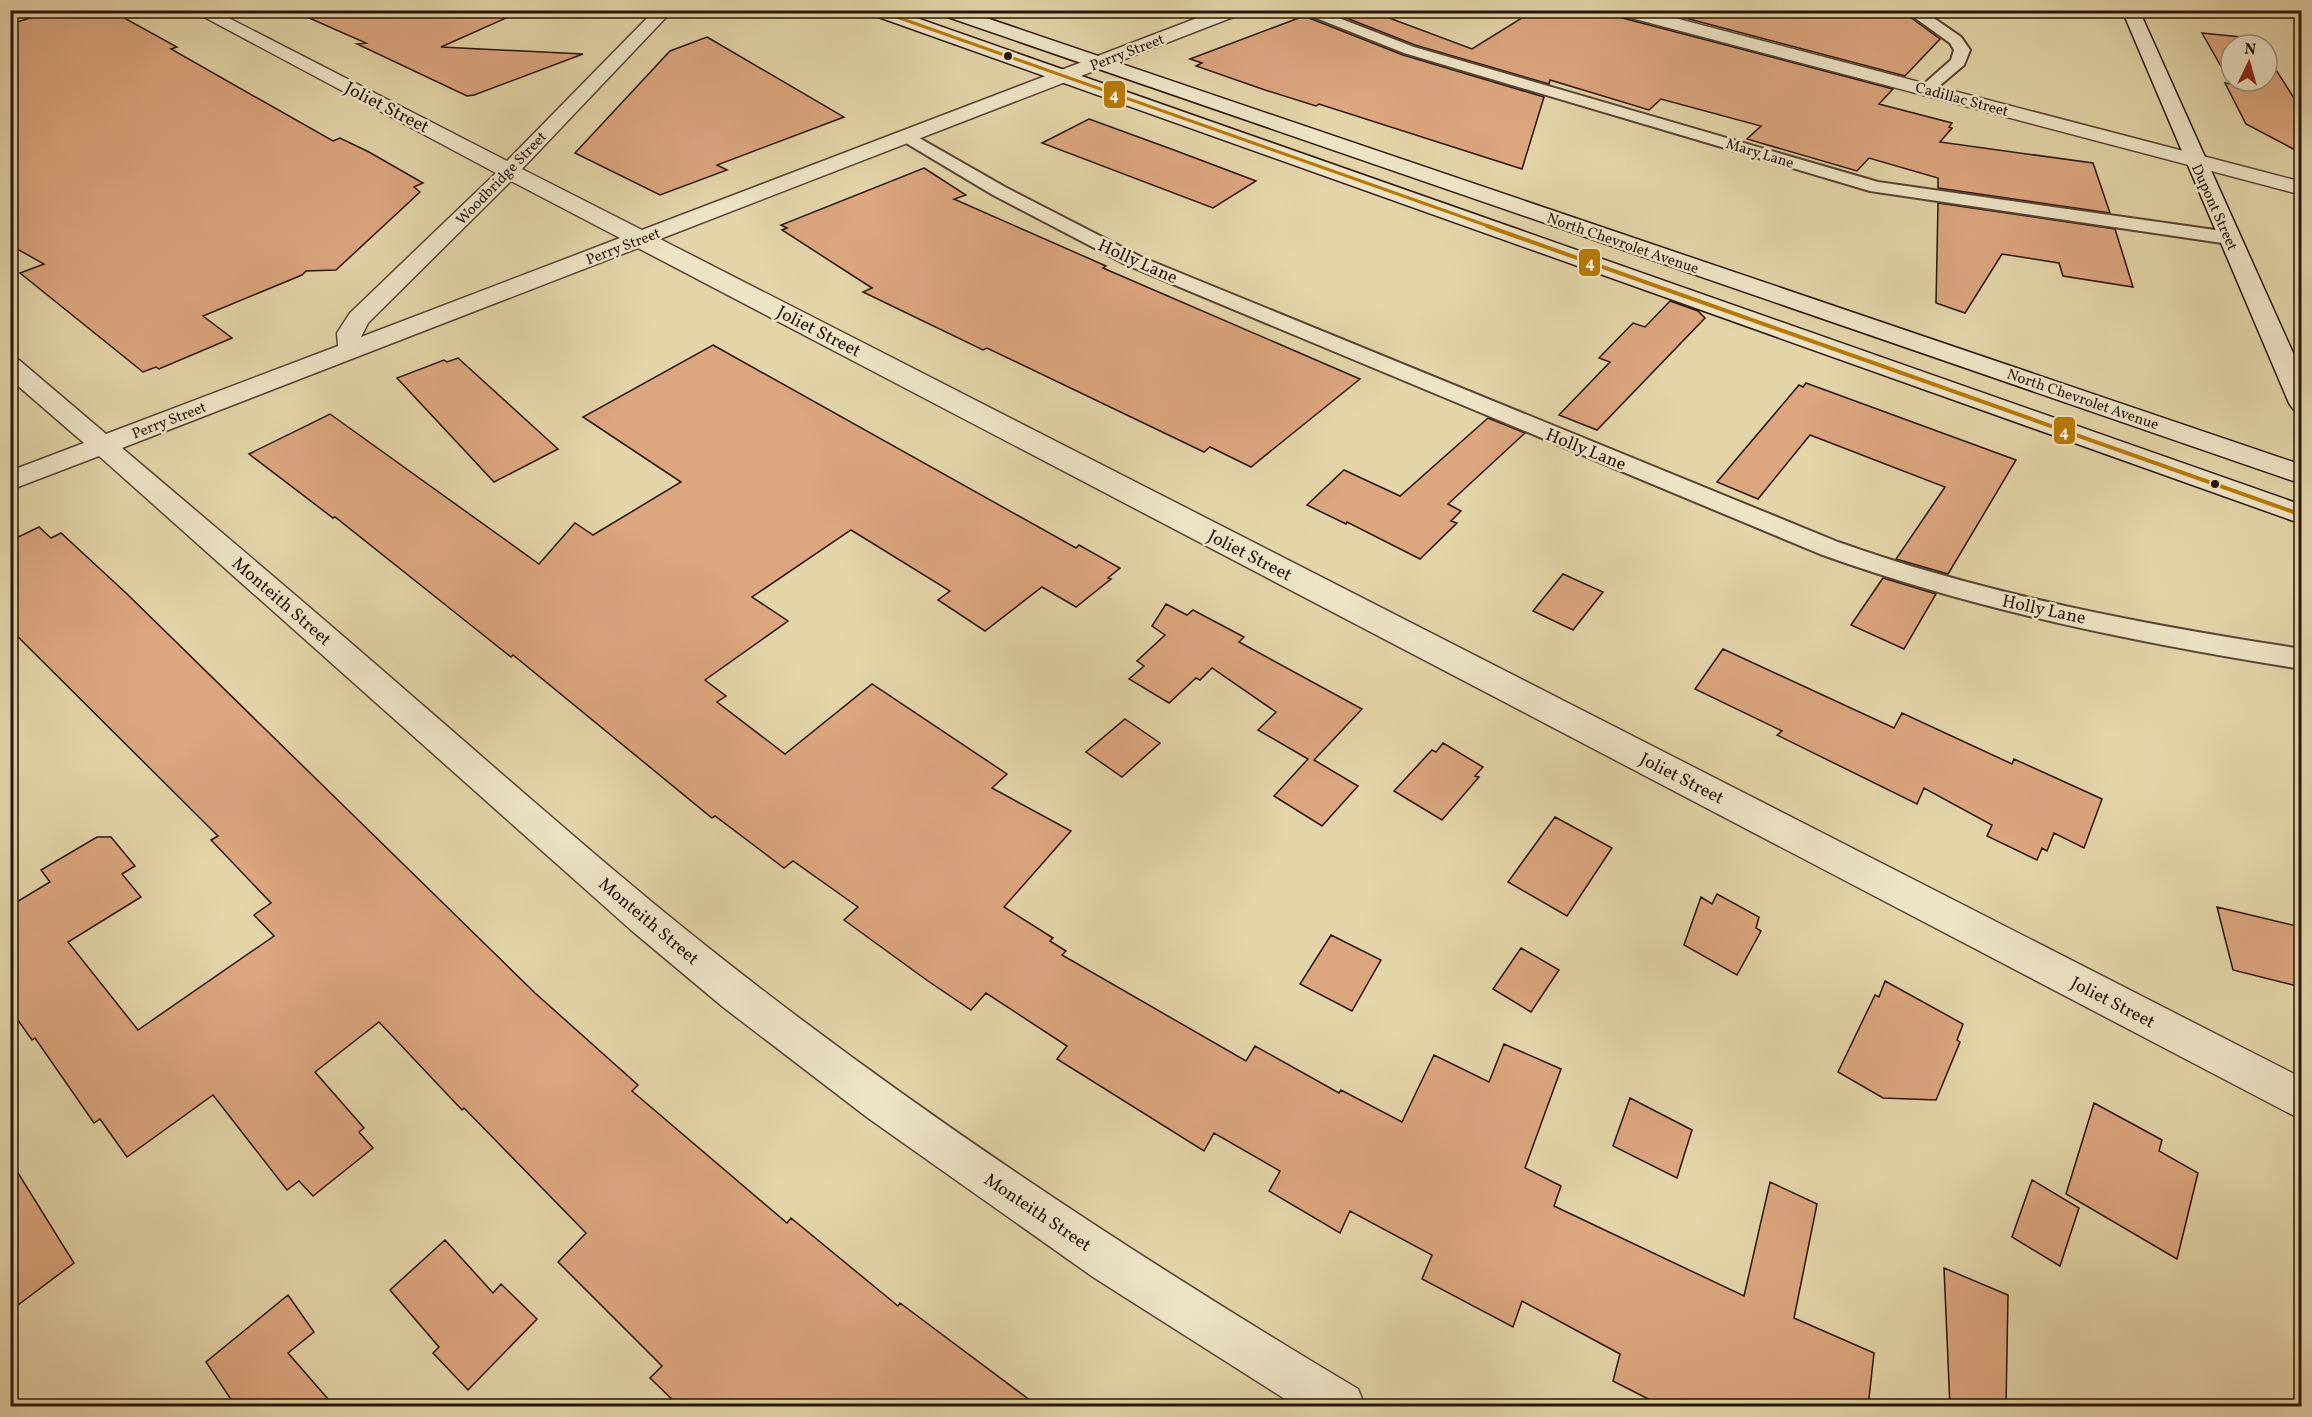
<svg xmlns="http://www.w3.org/2000/svg" width="2312" height="1417" font-family="Vollkorn,serif">
<style>
.building{fill:#dca67f;stroke:#29140b;stroke-width:1.5}
.lines{fill:none;stroke-linecap:round;stroke-linejoin:round}
.lane-casing{stroke:#584432;stroke-width:4}
.street-casing{stroke:#584432;stroke-width:3}
.secondary-casing{stroke:#29140b;stroke-width:3}
.lane{fill:#ede4c6;fill-rule:evenodd}
.street{fill:#ede4c6;fill-rule:evenodd}
.secondary{fill:#ede4c6;fill-rule:evenodd}
.bus-1-far1-casing{stroke:#ede4c6;stroke-width:6}
.bus-1-casing{stroke:#ede4c6;stroke-width:8}
.bus-1-far1{stroke:#b97a03;stroke-width:3}
.bus-1{stroke:#b97a03;stroke-width:4}
.bus-dot{fill:#29140b;stroke:#ede4c6;stroke-width:2}
.labels{text-anchor:middle;stroke-width:5;stroke-linejoin:round;paint-order:stroke}
.far-street-label{font-size:15px;fill:#29140b;stroke:#ede4c6}
.street-label{font-size:18px;fill:#29140b;stroke:#ede4c6}
.line-badge{stroke:#ede4c6;stroke-width:2}
.badge-label{font-size:16px;text-anchor:middle;font-weight:bold;fill:#fff}
</style>
<rect width="100%" height="100%" fill="#e3d5a8"/>
<filter id="stains"><feTurbulence type="fractalNoise" baseFrequency=".00333" numOctaves="4"/><feColorMatrix values="0 0 0 0 .2 0 0 0 0 .09 0 0 0 0 .02 0 0 0 .5 -.17"/></filter>
<radialGradient id="worn" r=".72"><stop offset=".6" stop-color="#630" stop-opacity="0"/><stop offset="1" stop-color="#630" stop-opacity=".3"/></radialGradient>
<path class="building" d="M57,10H101L112,17L119,15L177,47L171,49L333,141L340,138L369,152L423,183L414,187L420,192L336,270L306,271L302,275L203,316L232,338L159,369L156,367L143,372L20,273L44,264L10,245V24Z
M291,10H524L441,47L583,54L474,95L467,96L357,44L366,43Z
M1326,10H1368L1472,49L1530,13L1537,10H1612L1615,16L1893,89L1879,104L1952,123L1949,127L1952,128L1940,142L2093,163L2110,213L1938,188V178L1869,158L1857,171L1747,139L1761,126L1661,99L1649,110L1550,80L1549,84L1415,45Z
M1655,10H1875L1906,14L1940,39L1905,76Z
M1304,16L1403,55L1544,97L1522,169L1319,104L1316,106L1265,90L1196,66L1202,63L1190,59Z
M2202,33L2251,38L2255,45H2231V81H2267V56L2301,109V153L2246,124L2225,83L2231,84Z
M707,37L844,117L717,165L727,170L660,195L575,153L670,51Z
M1089,119L1174,150L1256,181L1213,208L1042,143Z
M924,168L966,195L954,199L1106,266L1103,268L1360,379L1251,467L1210,447L1204,452L987,348L983,350L863,292L872,288L782,230L787,228L781,225Z
M1938,203L2115,229L2133,287L2063,276L2059,263L2002,254L1965,313L1936,303Z
M1670,301L1698,311L1705,318L1597,430L1559,415L1610,362L1599,358L1633,323L1645,327Z
M713,345L1076,548L1079,545L1120,568L1108,578L1111,579L1076,607L1042,587L985,631L938,600L950,591L851,530L752,597L788,621L705,680L726,696L717,702L785,754L872,684L1007,774L992,788L1071,831L1004,907L1053,938L1050,941L1066,951L1062,955L1246,1061L1255,1046L1339,1093L1341,1090L1402,1122L1434,1055L1489,1082L1504,1044L1561,1069L1525,1168L1561,1186L1554,1206L1744,1296L1770,1182L1817,1204L1794,1318L1874,1353L1868,1407H1664L1613,1381L1620,1354L1522,1301L1513,1327L1422,1279L1432,1255L1350,1211L1340,1233L1269,1191L1280,1171L1214,1133L1204,1151L1057,1059L1067,1046L986,993L971,1010L928,981L844,920L858,907L793,861L784,868L715,816L712,818L513,655L511,657L477,630L335,517L333,518L249,454L330,414L539,564L575,523L593,535L681,482L583,417Z
M458,358L558,449L494,482L397,378L444,360L447,362Z
M1806,383L2016,460L1948,574L1896,559L1945,487L1810,435L1758,499L1717,482L1799,385L1803,387Z
M1488,418L1525,433L1448,504L1461,511L1451,521L1457,523L1420,559L1347,522L1346,524L1307,505L1344,470L1400,496Z
M39,527L51,538L61,533L126,593L535,993L638,1085L632,1091L787,1223L791,1218L898,1306L900,1303L1039,1407H680L650,1378L662,1366L558,1262L586,1233L464,1108L462,1110L379,1022L315,1072L364,1128L359,1132L373,1148L313,1196L299,1181L287,1190L213,1095L127,1157L100,1119L94,1123L35,1038L32,1040L10,1009V906L50,882L41,870L97,837H111L135,866L122,874L141,897L68,942L138,1030L274,936L254,915L271,903L211,840L218,836L10,629V541Z
M1563,574L1603,592L1573,630L1533,611Z
M1883,578L1936,594L1904,649L1851,625Z
M1166,604L1187,615L1193,610L1244,637L1239,642L1362,709L1314,760L1358,786L1322,826L1274,796L1308,759L1258,730L1276,712L1212,668L1200,680L1196,678L1169,703L1129,679L1144,666L1137,661L1165,635L1152,626Z
M1723,649L1894,728L1902,713L2012,764L2014,759L2102,799L2084,848L2054,833L2047,851L2042,848L2037,860L1987,836L1992,825L1924,788L1917,804L1777,735L1782,731L1695,689Z
M1125,719L1160,743L1122,777L1086,752Z
M1443,743L1483,767L1475,776L1479,777L1442,820L1394,791L1432,750L1436,752Z
M1555,817L1612,848L1567,916L1508,882Z
M1717,894L1759,917L1756,928L1761,931L1737,975L1684,945L1701,897L1712,904Z
M2217,907L2301,927V987L2233,970Z
M1331,935L1381,960L1352,1011L1300,984Z
M1521,948L1559,970L1531,1012L1493,989Z
M1885,981L1963,1024L1957,1040L1960,1042L1936,1100L1883,1098L1838,1072L1875,995L1879,997Z
M1630,1098L1692,1130L1677,1178L1613,1146Z
M2094,1103L2162,1140L2159,1151L2198,1173L2177,1259L2066,1194Z
M10,1160L74,1263L10,1311Z
M2032,1180L2079,1208L2060,1266L2012,1237Z
M445,1240L493,1293L501,1284L537,1319L468,1390L433,1353L439,1347L390,1290Z
M1944,1268L2008,1295L2006,1407H1950Z
M288,1295L314,1332L288,1353L335,1407H236L206,1362Z"/>
<g class="lines">
<g class="lane-casing">
<path id="lane" d="M1296,10H1318L1414,47L1878,182L2229,232L2236,234L2239,238L2236,242L2229,244L1870,191L1404,53Z
M1904,10H1922L1961,37L1970,50L1964,65L1931,93L1925,95L1917,90L1951,60L1954,50L1950,43Z
M907,131L1005,187L1141,257L1838,542C1986,595 2146,625 2302,649V669C2139,643 1975,610 1820,554L1127,265L993,195L901,140L898,136L901,132Z"/>
</g>
<g class="street-casing">
<path id="street" d="M191,10H213L507,161L655,10H673L522,169L642,230L1218,10H1243L1241,14L660,239L2302,1078V1120L638,248L122,448C221,532 321,616 419,702C514,784 607,867 705,945C911,1109 1132,1254 1358,1389L1365,1406H1296L1093,1277L868,1118L723,1007L631,930L99,456L10,490V471L84,443L10,379V358L19,360L106,434L338,346L337,333L350,313L496,173ZM511,181L620,238L361,337L368,323Z
M1614,10H1644L2302,182V195L1616,14Z"/>
</g>
<g class="secondary-casing">
<path id="secondary" d="M868,10H894L2302,505V524L870,14Z
M937,10H963L2302,465V484L939,14Z
M2122,10H2139L2302,373V411L2293,409L2289,403Z"/>
</g>
<use href="#lane" class="lane"/>
<use href="#street" class="street"/>
<use href="#secondary" class="secondary"/>
<g class="bus-1-far1-casing">
<path id="bus-1-far1" d="M877,10L1491,227"/>
</g>
<g class="bus-1-casing">
<path id="bus-1" d="M1487,226L2302,515"/>
</g>
<use href="#bus-1-far1" class="bus-1-far1"/>
<use href="#bus-1" class="bus-1"/>
</g>
<g class="bus-dot">
<circle cx="1008" cy="56" r="5"/>
<circle cx="2215" cy="484" r="5"/>
</g>
<g class="labels">
<g class="far-street-label">
<text transform="translate(1127 52) rotate(-21)" y="5">Perry Street</text>
<text transform="translate(1962 99) rotate(15)" y="5">Cadillac Street</text>
<text transform="translate(1760 153) rotate(17)" y="5">Mary Lane</text>
<text transform="translate(501 178) rotate(-46)" y="5">Woodbridge Street</text>
<text transform="translate(2215 207) rotate(66)" y="5">Dupont Street</text>
<text transform="translate(1623 243) rotate(19)" y="5">North Chevrolet Avenue</text>
<text transform="translate(623 246) rotate(-21)" y="5">Perry Street</text>
<text transform="translate(2083 399) rotate(19)" y="5">North Chevrolet Avenue</text>
<text transform="translate(169 420) rotate(-21)" y="5">Perry Street</text>
</g>
<g class="street-label">
<text transform="translate(387 107) rotate(27)" y="6">Joliet Street</text>
<text transform="translate(1138 261) rotate(24)" y="6">Holly Lane</text>
<text transform="translate(819 331) rotate(27)" y="6">Joliet Street</text>
<text transform="translate(1586 449) rotate(22)" y="6">Holly Lane</text>
<text transform="translate(1250 555) rotate(27)" y="6">Joliet Street</text>
<text transform="translate(282 601) rotate(41)" y="6">Monteith Street</text>
<text transform="translate(2044 609) rotate(12)" y="6">Holly Lane</text>
<text transform="translate(1682 778) rotate(27)" y="6">Joliet Street</text>
<text transform="translate(649 921) rotate(40)" y="6">Monteith Street</text>
<text transform="translate(2113 1002) rotate(27)" y="6">Joliet Street</text>
<text transform="translate(1038 1212) rotate(34)" y="6">Monteith Street</text>
</g>
</g>
<g class="line-badge">
<rect x="1103" y="80" width="23" height="29" rx="6" fill="#b97a03"/>
<rect x="1578" y="248" width="23" height="29" rx="6" fill="#b97a03"/>
<rect x="2053" y="416" width="23" height="29" rx="6" fill="#b97a03"/>
</g>
<g class="badge-label">
<text x="1114" y="100">4</text>
<text x="1590" y="268">4</text>
<text x="2064" y="437">4</text>
</g>
<rect width="2312" height="1417" fill="none" stroke="#e3d5a8" stroke-width="36"/>
<rect x="12" y="12" width="2288" height="1393" fill="none" stroke="#29140b" stroke-width="3"/>
<rect x="18" y="18" width="2276" height="1381" fill="none" stroke="#29140b" stroke-width="1.5"/>
<g transform="translate(2249 63) rotate(5)"><circle r="28" fill="#ede4c6" stroke="#9f917b" stroke-width="1.5"/>
<path d="M0-4.5L10 22L0 15L-10 22Z" fill="#8f2418"/>
<text y="-9" font-size="16" font-weight="bold" text-anchor="middle" fill="#29140b">N</text>
</g>
<rect width="100%" height="100%" filter="url(#stains)"/>
<rect width="100%" height="100%" fill="url(#worn)"/>
</svg>
